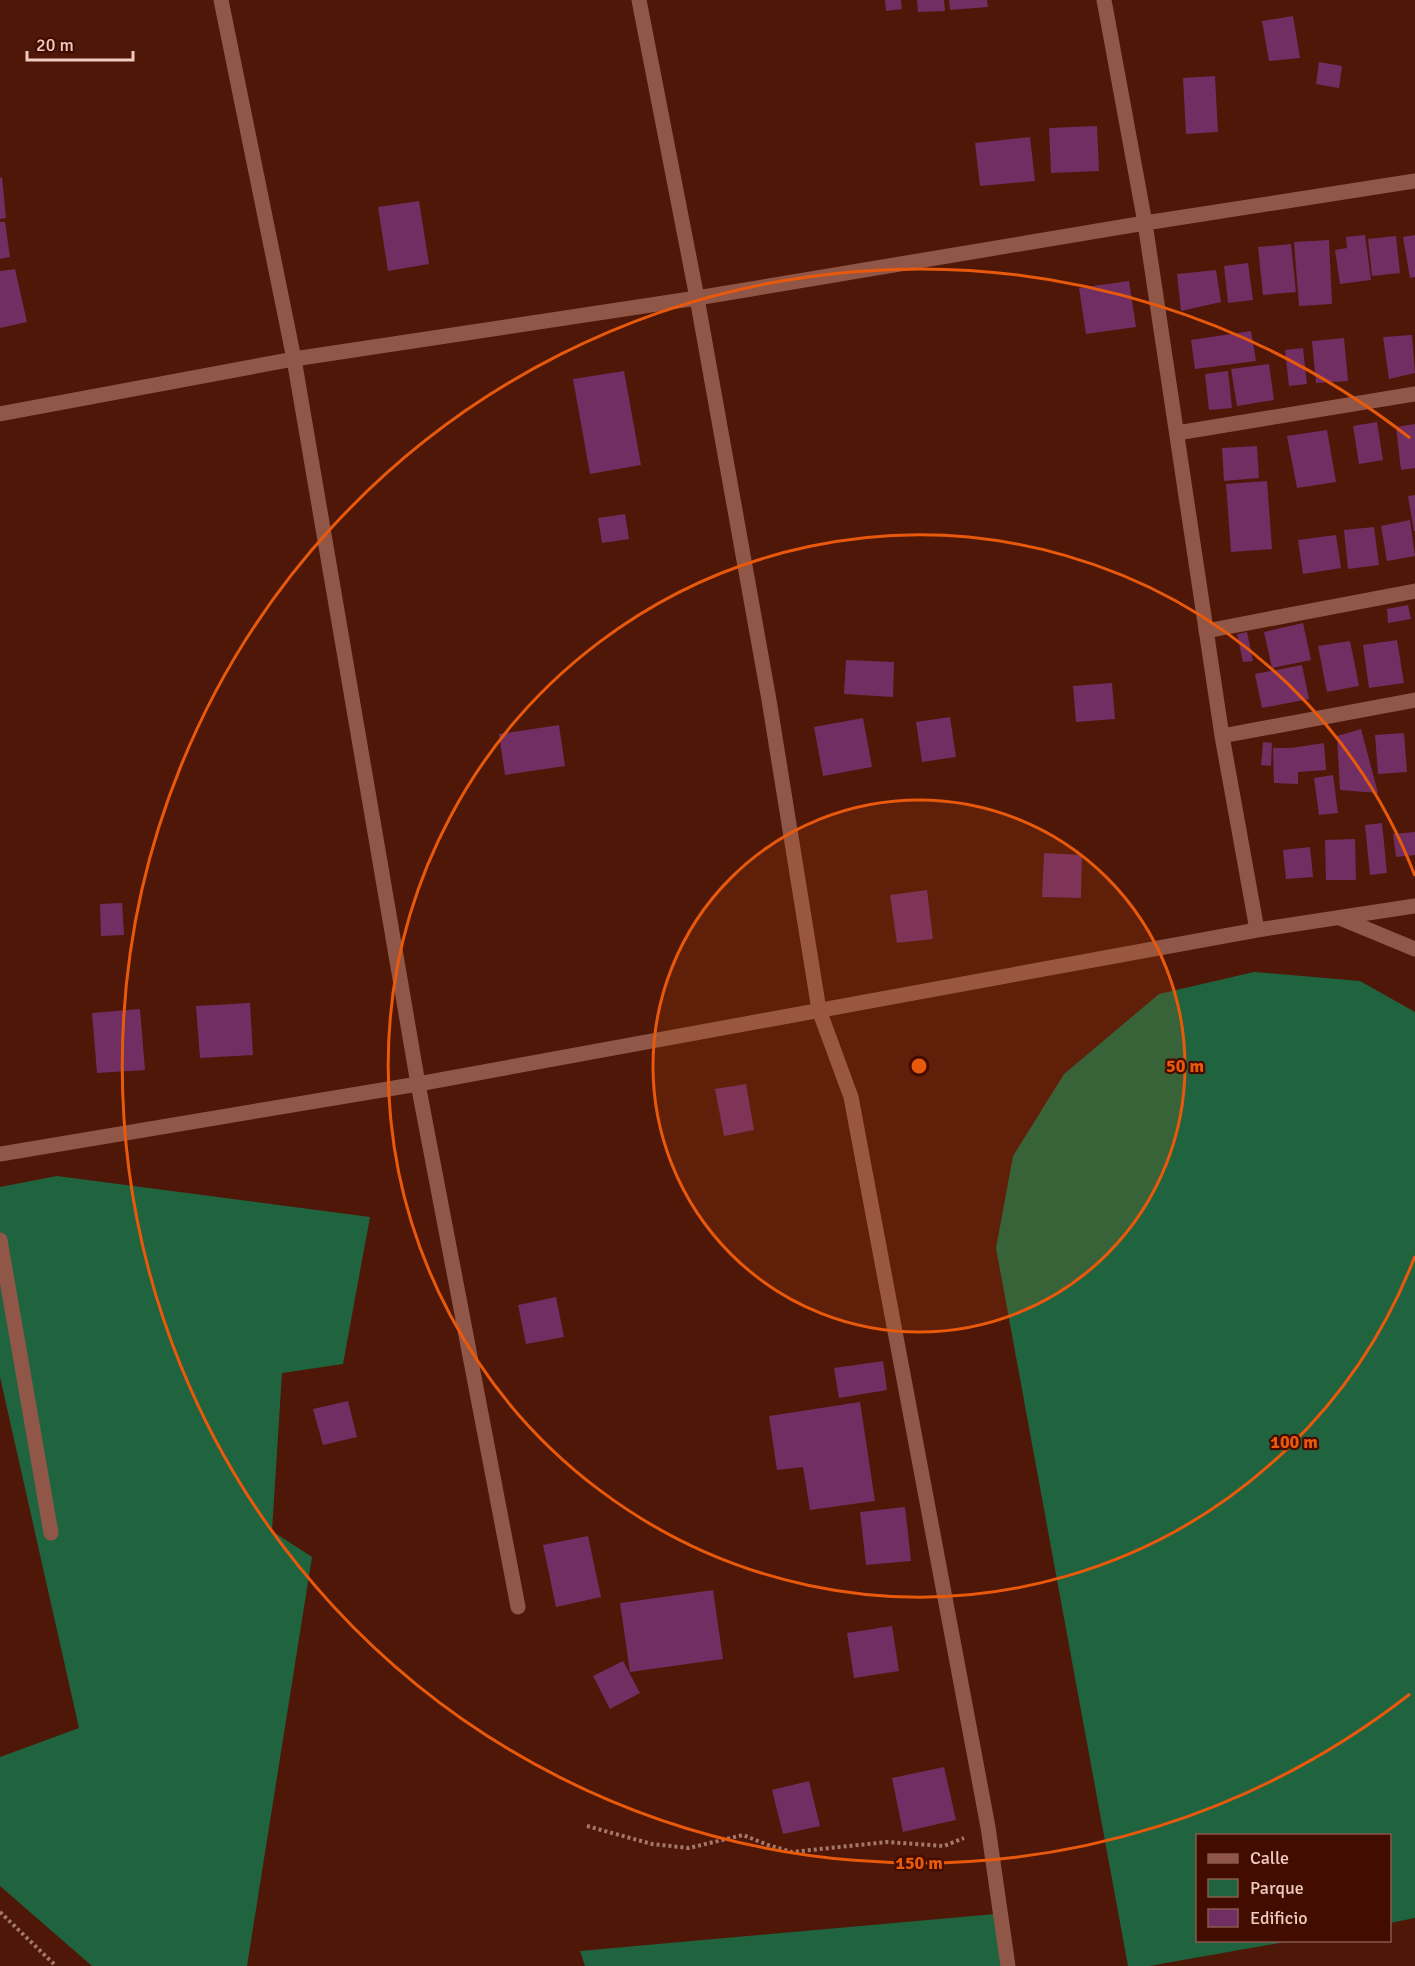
<svg xmlns="http://www.w3.org/2000/svg" width="1415" height="1966" font-family="Signika,sans-serif">
<style>
.green{fill:#20633f}
.building{fill:#702e62}
.lines{fill:none;stroke-linecap:round;stroke-linejoin:round}
.path{stroke:#a5786c;stroke-width:4;stroke-dasharray:3 3;stroke-linecap:butt}
.minor{stroke:#905748;stroke-width:15}
.ring{fill:none;stroke:#e8590c;stroke-width:3}
.centre{fill:#e8590c;stroke:#420c00;stroke-width:3}
.ring-label{font-size:18px;text-anchor:middle;font-weight:bold;fill:#e8590c;stroke:#420c00;stroke-width:4.5;stroke-linejoin:round;paint-order:stroke}
</style>
<rect width="100%" height="100%" fill="#4e1708"/>
<path class="green" d="M1254,972L1360,981L1415,1012V1918L1390,1923V1836H1198V1940L1291,1941L1149,1966H1128L996,1248L1013,1156L1064,1074L1159,994Z
M57,1176L370,1217L343,1364L282,1373L272,1531L312,1557L247,1966H92L0,1886V1757L79,1728L0,1377V1187Z
M995,1914L1003,1966H585L580,1951Z"/>
<path class="building" d="M885,0H901L902,9L886,11Z
M917,0H944L945,11L918,12Z
M949,0H987L988,7L950,10Z
M1293,16L1300,58L1269,61L1262,21Z
M1319,62L1342,66L1339,88L1316,84Z
M1215,76L1218,132L1186,134L1183,78Z
M1097,126L1099,171L1051,173L1049,128Z
M1030,137L1035,181L980,186L975,143Z
M2,177L6,218L0,219V178Z
M419,201L429,264L388,271L378,207Z
M0,222H5L10,257L0,259Z
M1365,235L1371,280L1340,284L1335,250L1347,248L1346,237Z
M1415,235V277L1410,278L1403,237Z
M1396,236L1400,273L1372,276L1368,239Z
M1329,240L1332,304L1299,306L1294,242Z
M1291,244L1296,292L1263,295L1258,247Z
M1248,263L1253,300L1228,303L1224,266Z
M15,269L27,322L0,328V271Z
M1216,270L1221,302L1181,311L1177,274Z
M1129,281L1136,327L1086,334L1079,288Z
M1251,331L1256,361L1195,369L1191,340Z
M1412,335L1415,373L1389,379L1383,337Z
M1344,338L1348,381L1316,383L1312,341Z
M1303,348L1307,384L1289,386L1285,350Z
M1269,364L1274,400L1237,406L1231,369Z
M624,371L641,465L590,474L573,379Z
M1228,371L1232,408L1209,410L1205,374Z
M1377,422L1383,460L1359,464L1353,426Z
M1415,424V468L1401,470L1396,427Z
M1327,430L1336,482L1297,488L1287,436Z
M1257,446L1259,478L1224,481L1222,448Z
M1267,481L1272,549L1231,552L1226,484Z
M1415,495V531H1414L1408,496Z
M625,514L629,539L602,543L598,518Z
M1410,520L1415,556L1387,561L1381,526Z
M1374,527L1379,565L1348,569L1344,530Z
M1336,535L1341,568L1303,574L1298,540Z
M1408,605L1411,619L1388,623L1387,609Z
M1303,623L1311,660L1272,668L1264,632Z
M1247,632L1253,661L1243,662L1237,634Z
M1397,640L1404,683L1369,688L1363,645Z
M1350,641L1359,686L1327,692L1318,646Z
M846,660L894,662L893,697L844,694Z
M1302,665L1309,699L1262,708L1255,674Z
M1112,683L1115,719L1076,722L1073,686Z
M950,717L956,757L922,762L916,722Z
M863,718L872,767L823,776L814,727Z
M559,725L565,766L505,775L499,734Z
M1361,729L1378,793L1340,790L1337,736Z
M1404,733L1407,772L1378,774L1375,735Z
M1263,742L1272,743L1271,766L1261,765Z
M1324,743L1326,770L1298,772V784L1274,783L1273,748H1291Z
M1333,775L1338,813L1319,815L1314,778Z
M1382,823L1387,873L1370,875L1365,825Z
M1415,832V855L1396,857L1393,834Z
M1355,839L1356,880H1326L1325,840Z
M1310,847L1313,877L1286,879L1283,850Z
M1044,853L1082,855L1081,898L1042,897Z
M927,890L933,939L897,943L890,895Z
M122,903L124,935L101,936L100,904Z
M250,1003L253,1055L200,1058L196,1006Z
M140,1009L145,1070L97,1073L92,1013Z
M746,1084L754,1130L724,1136L715,1089Z
M556,1297L564,1337L526,1344L518,1305Z
M883,1361L887,1390L839,1398L834,1368Z
M348,1401L357,1437L323,1445L313,1409Z
M860,1402L875,1501L810,1510L803,1467L777,1470L769,1416Z
M905,1507L911,1561L866,1565L860,1512Z
M588,1536L601,1597L556,1607L543,1545Z
M713,1590L723,1659L630,1672L620,1603Z
M892,1626L899,1671L854,1678L847,1633Z
M623,1661L640,1693L610,1709L593,1676Z
M944,1767L956,1820L903,1832L892,1778Z
M809,1781L820,1826L783,1834L772,1790Z"/>
<g class="lines">
<path class="path" d="M587,1826L652,1844L689,1848L743,1835L768,1845L792,1852L887,1842L944,1846L964,1838
M0,1912L56,1966"/>
<path class="minor" d="M221,0L294,359L418,1084L518,1607
M639,0L697,298L769,700L819,1010L851,1097L988,1827L1008,1966
M1104,0L1145,223L1222,736L1257,930
M0,414L294,359L697,298L1145,223L1415,181
M1177,433L1415,394
M1206,631L1415,591
M1222,736L1415,700
M1340,918L1415,949
M0,1154L418,1084L1257,930L1415,906
M0,1240L51,1533"/>
</g>
<circle cx="919" cy="1066" r="266" fill="#e8590c" fill-opacity=".12"/>
<g class="ring">
<circle cx="919" cy="1066" r="266"/>
<path d="M1415 1256A531 531 0 1 1 1415 876"/>
<path d="M1410 1694A797 797 0 1 1 1410 438"/>
</g>
<circle cx="919" cy="1066" r="9" class="centre"/>
<g class="ring-label">
<text x="1185" y="1072">50 m</text>
<text x="1294" y="1448">100 m</text>
<text x="919" y="1869">150 m</text>
</g>
<rect x="1196" y="1834" width="195" height="108" fill="#420c00" stroke="#87584d" stroke-width="1.5"/>
<rect x="1208" y="1854" width="30" height="9" fill="#905748" stroke="#87584d" stroke-width="1.5"/>
<text x="1250" y="1864" font-size="18" fill="#efcbc1">Calle</text>
<rect x="1208" y="1879" width="30" height="18" fill="#20633f" stroke="#87584d" stroke-width="1.5"/>
<text x="1250" y="1894" font-size="18" fill="#efcbc1">Parque</text>
<rect x="1208" y="1909" width="30" height="18" fill="#702e62" stroke="#87584d" stroke-width="1.5"/>
<text x="1250" y="1924" font-size="18" fill="#efcbc1">Edificio</text>
<path d="M27 51v9h106v-9" fill="none" stroke="#efcbc1" stroke-width="3"/>
<text x="36" y="51" font-size="18" fill="#efcbc1" stroke="#420c00" stroke-width="4.5" paint-order="stroke">20 m</text>
</svg>
